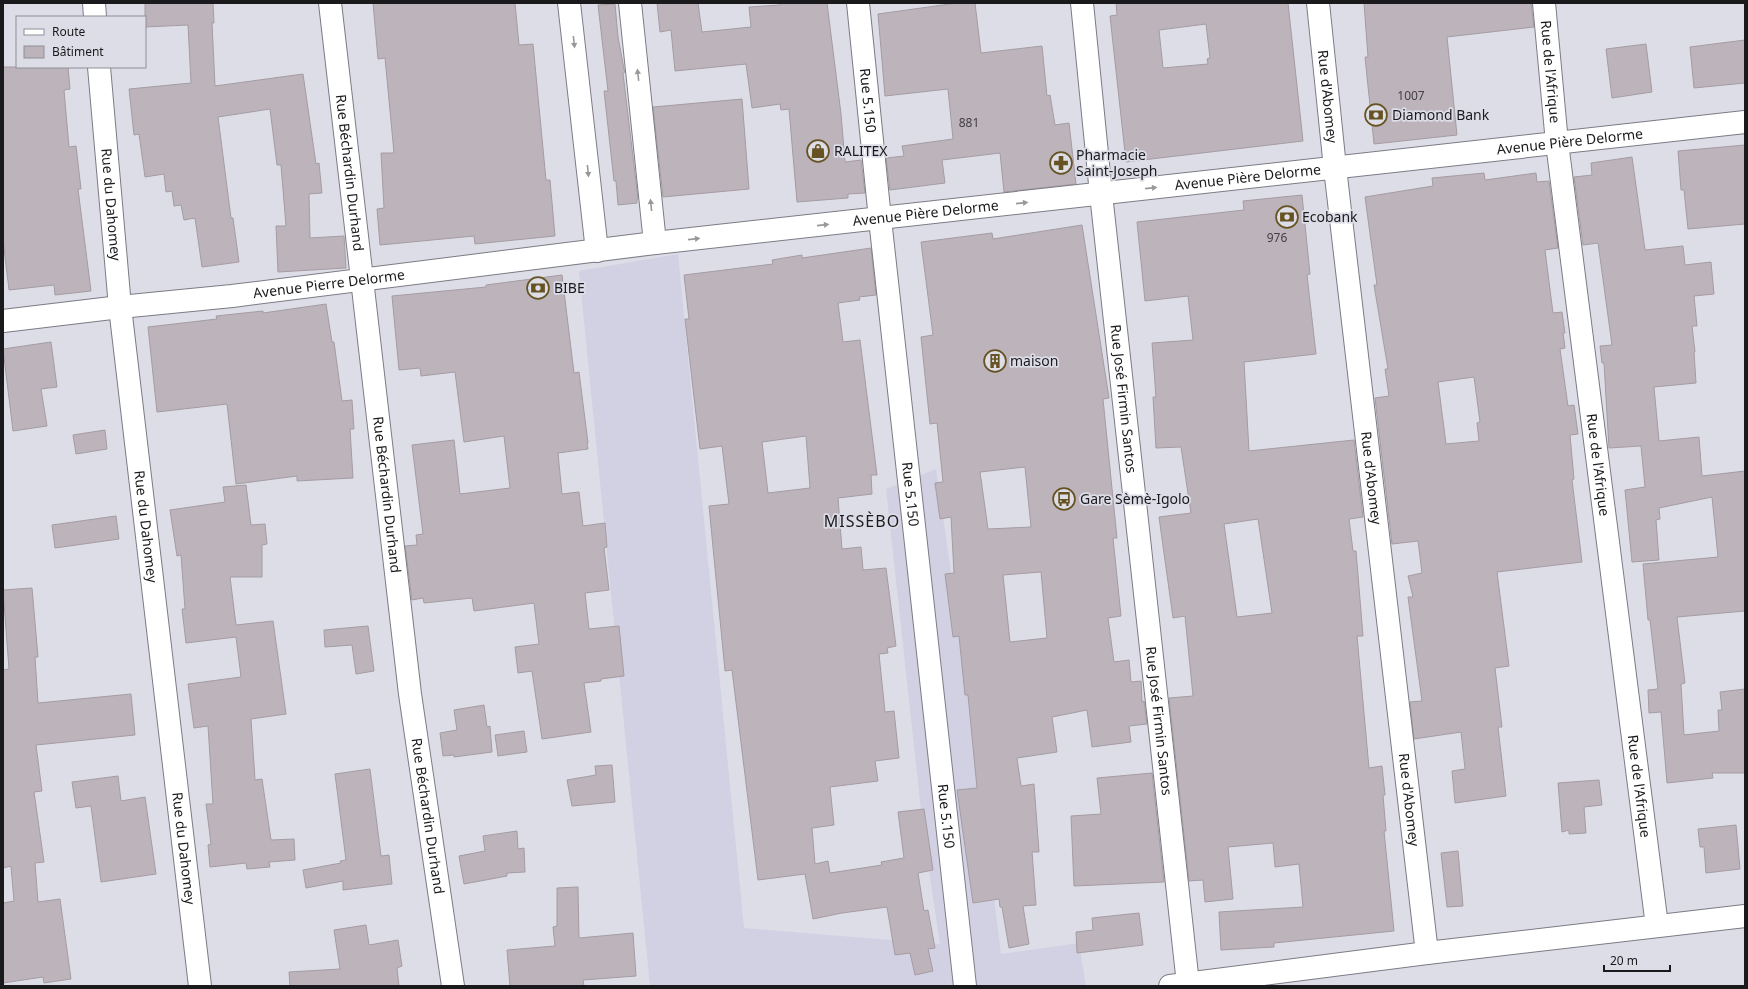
<svg xmlns="http://www.w3.org/2000/svg" width="1748" height="989" font-family="'Noto Sans',sans-serif">
<style>
.built{fill:#d2d1e3}
.building{fill:#bcb3bb;stroke:#a59ca3;fill-rule:evenodd}
.lines{fill:none;stroke-linecap:round;stroke-linejoin:round}
.street-casing{stroke:#7c7b85;stroke-width:24}
.secondary-casing{stroke:#7c7b85;stroke-width:24}
.street{stroke:#fff;stroke-width:22}
.secondary{stroke:#fff;stroke-width:22}
.oneway{fill:#989899}
.labels{text-anchor:middle;stroke-width:3.5;stroke-linejoin:round;paint-order:stroke}
.number-label{font-size:12px;fill:#424044}
.street-label{font-size:14px;fill:#1a1a1d;stroke:#dddde8}
.poi-label{font-size:14px;fill:#1a1a1d;stroke:#dddde8;text-anchor:start}
.quarter-label{font-size:16px;letter-spacing:1px;fill:#1a1a1d;stroke:#dddde8}
</style>
<rect width="100%" height="100%" fill="#dddde8"/>
<path class="built" d="M678,254L744,928L940,944L924,838L886,489L936,469L973,723L1001,954L1079,943L1086,986H650L579,271Z"/>
<path class="building" d="M145,3H213L214,23H212L215,86L303,74L316,164L319,163L322,193L309,194L310,238L344,236L346,268L278,272L276,226H286L281,165H277L270,109L218,117L231,218H233L239,262L202,267L195,218L184,220L181,205L174,206L172,191L166,192L164,174L145,177L139,134L134,135L129,89L191,83L188,25L145,27Z
M373,3H515L519,45L533,44L546,180H550L555,236L475,244L474,236L380,245L377,209L384,208L381,153H394L385,58L378,59Z
M657,3H698L702,32L751,27L749,7L780,5V3H827L841,114L845,162L861,160L865,193L848,194V198L797,202L789,109L781,110L780,104L752,108L746,64L675,71L671,30L660,32Z
M957,3H975L981,53L1042,46L1047,96L1050,95L1055,125L1069,123L1076,184L1004,192L1000,153L942,160L945,183L890,190L886,158L904,156L902,146L953,139L948,89L885,96L878,14Z
M1116,3H1288L1303,141L1126,162L1110,16L1117,15ZM1206,24L1210,58L1207,59L1208,64L1163,68L1159,30Z
M1364,3H1531L1534,27L1447,37L1457,135L1374,144L1365,57H1368Z
M615,4L618,37L624,69L625,72L623,73L638,199H637V203L618,205L616,181H614L604,91H608L598,5Z
M1745,40V83L1694,88L1690,47Z
M1646,44L1652,92L1612,98L1606,49Z
M3,67H68L70,89L64,90L69,147L76,146L81,189H78L91,291L55,295L54,285L9,290L3,240Z
M742,99L749,189L663,197L653,107Z
M1745,145V224L1688,229L1684,190H1681L1678,151Z
M1632,157L1645,250L1683,246L1685,265L1711,262L1714,294L1694,296L1697,326H1692L1695,352H1694L1696,383L1654,387L1659,441L1699,437L1702,476L1745,471V611L1677,617L1685,683L1681,684L1684,735L1719,731L1718,710H1722L1720,692L1745,689V773H1712L1713,778L1667,783L1661,712L1649,713L1648,690L1658,689L1650,620H1648L1643,564L1718,557L1712,497L1659,508L1660,519L1656,520L1659,560L1632,562L1625,490L1645,487L1641,446L1609,448L1604,363H1602L1600,346L1612,345L1598,243L1583,245L1574,177L1592,175L1591,163Z
M1484,173L1485,180L1536,173L1537,182L1549,181L1558,248L1545,250L1553,313L1562,312L1565,333H1563L1565,348L1560,349L1568,406L1574,405L1578,434L1570,435L1574,479L1572,480L1582,562L1497,572L1509,666L1495,668L1502,727H1498L1506,796L1455,803L1452,771L1465,769L1461,732L1414,739L1410,702L1422,701L1408,597H1413L1408,576L1422,573L1418,541L1392,544L1375,398L1389,396L1385,369H1388L1374,285H1377L1365,197L1433,186L1432,178ZM1474,377L1480,422L1477,423L1479,441L1446,444L1438,382Z
M1302,195L1310,274L1307,275L1316,354L1244,362L1249,451L1354,440L1363,517L1349,519L1353,551H1356L1363,636H1357L1369,768L1382,766L1385,795H1383L1386,831H1384L1394,931L1274,943V947L1221,950L1219,912L1303,907L1299,864L1275,867L1273,843L1228,847L1233,899L1205,902L1203,880L1189,881L1169,698L1193,696L1185,616L1173,618L1159,517L1191,513L1181,447L1156,448L1153,397H1156L1152,343L1193,340L1188,296L1145,301L1137,222L1244,210L1243,201ZM1258,519L1272,613L1237,617L1224,524Z
M1082,225L1109,398L1103,399L1117,538H1113L1121,616L1108,618L1114,662L1129,660L1131,682L1141,681L1142,702L1144,701L1147,724L1129,726L1131,742L1092,747L1087,710L1052,717L1057,752L1017,758L1021,786L1034,784L1039,852H1032L1036,905L1023,906L1029,944L1009,948L1002,907H1000L999,899L973,903L957,790L977,788L968,695H965L959,636L953,637L945,574L954,573L951,517L940,519L935,483L943,482L937,423L930,424L921,337L933,335L921,242L992,233L993,239ZM1025,467L1031,527L988,529L980,472ZM1041,572L1047,638L1010,642L1003,575Z
M871,248L876,295L859,297L860,300L838,303L843,342L860,340L877,475H871L872,494L838,498L842,549L861,547L863,570L886,568L896,646L887,648L888,653L879,654L885,712L894,711L899,758L875,761L878,781L830,787L834,825L812,828L815,864L828,861L830,873L882,865L881,862L904,858L898,812L924,809L933,870L918,873L924,911L928,910L935,948L928,949L933,971L915,975L910,953L895,955L887,907L842,913L813,919L805,874L758,880L732,670L725,671L709,506L729,504L722,446L700,449L685,319H689L684,275L773,264L772,260L802,255V258ZM806,436L810,488L768,493L762,442Z
M562,275L574,373L579,372L588,443H587L588,449L558,453L562,494L579,492L583,526L605,523L607,547L604,548L609,590L585,593L589,629L619,626L624,676L601,679V681L584,683L591,732L542,739L532,671L518,673L515,647L539,644L534,603L474,611L472,598L424,603L423,598L412,600L405,546L417,545L416,535L423,534L412,445L454,440L460,494L510,488L504,436L464,442L455,372L421,376L420,368L399,370L392,296L486,287V285Z
M326,304L332,342H334L342,401L352,400L354,429H350L353,478L297,481V476L236,484L227,404L157,412L148,327L217,319L216,316L263,311V313Z
M51,342L57,387L41,389L47,426L13,431L3,349Z
M105,430L107,449L76,454L73,435Z
M246,485L251,525L265,524L267,544L262,545V577H230L236,625L273,621L286,714L251,719L255,780L262,779L271,840L294,839L295,860L269,862L270,867L247,869L246,863L210,867L208,845L211,844L206,804H213L208,726L194,728L188,684L241,677L236,637L186,643L182,609H185L181,555L177,556L170,510L225,502L223,487Z
M116,516L119,539L55,548L52,525Z
M32,588L38,657H35L38,703L131,694L135,735L36,745L42,791L34,792L44,862L35,863L38,902L60,899L71,979L44,983L43,977L3,983V903L14,901L11,866L3,868V670L9,669L3,590Z
M368,626L374,671L356,674L352,645L325,647L324,630Z
M484,705L487,727L490,726L492,752L454,757V755L443,756L440,733L457,730L454,710Z
M524,731L527,752L498,756L495,735Z
M612,765L615,802L572,806L567,780L596,775L595,766Z
M370,769L381,856L389,855L392,884L343,890V881L306,888L303,870L341,863L340,861L346,860L335,774Z
M1152,773L1164,882L1074,886L1071,816L1101,814L1097,778Z
M118,776L121,801L145,797L156,874L101,882L91,806L76,808L72,782Z
M1599,780L1602,805L1584,807L1586,833L1569,834V830L1562,832L1558,783Z
M1736,825L1740,869L1706,873L1704,847H1700L1698,829Z
M517,831L518,849L524,848L525,872L507,873V876L464,884L459,856L485,851L483,836Z
M1458,851L1463,906L1447,907L1441,853Z
M578,887L579,938L633,933L636,976L583,980L584,986H510L507,950L555,946L553,927L557,926V888Z
M1139,913L1143,945L1077,953L1076,932L1093,930L1092,918Z
M366,925L369,945L398,940L402,966L397,968L399,986H290L289,972L340,969L334,930Z"/>
<g class="lines">
<g class="street-casing">
<g id="street">
<path d="M94,3L95,17"/>
<path id="s1" d="M330,3L410,694L453,986"/>
<path id="s2" d="M858,3L880,219L965,986"/>
<path id="s3" d="M1082,3L1101,194L1188,984"/>
<path id="s4" d="M1318,3L1335,168L1427,953"/>
<path id="s5" d="M1544,3L1557,143L1657,926"/>
<path id="s6" d="M99,67L120,307L200,986"/>
<path d="M1170,986L1427,953L1745,916"/>
</g>
</g>
<g class="secondary-casing">
<g id="secondary">
<path d="M569,3L597,251"/>
<path d="M630,3L655,243"/>
<path id="s7" d="M3,321L120,307L232,296L655,243L1745,122"/>
</g>
</g>
<use href="#street" class="street"/>
<use href="#secondary" class="secondary"/>
</g>
<defs><path id="oneway-solid" d="M-6-.8H1V-3.2L6.5 0L1 3.2V.8H-6Z"/></defs>
<g class="oneway">
<use href="#oneway-solid" transform="translate(574 42) rotate(84)"/>
<use href="#oneway-solid" transform="translate(638 75) rotate(-97)"/>
<use href="#oneway-solid" transform="translate(588 171) rotate(84)"/>
<use href="#oneway-solid" transform="translate(1151 188) rotate(-6)"/>
<use href="#oneway-solid" transform="translate(1022 203) rotate(-6)"/>
<use href="#oneway-solid" transform="translate(651 205) rotate(-96)"/>
<use href="#oneway-solid" transform="translate(823 225) rotate(-6)"/>
<use href="#oneway-solid" transform="translate(694 239) rotate(-6)"/>
</g>
<defs>
<g id="bank-ring" transform="scale(1.15)"><circle r="9.5" fill="#dddde8" stroke="#675322" stroke-width="1.5"/><path d="M-6-4H6V4H-6ZM0-2.3a2.3 2.3 0 1 0 0 4.6a2.3 2.3 0 1 0 0-4.6Z" fill="#675322"/></g>
<g id="shop-ring" transform="scale(1.15)"><circle r="9.5" fill="#dddde8" stroke="#675322" stroke-width="1.5"/><path d="M-5-2.5h2.3a2.7 3.5 0 0 1 5.4 0H5L5.5 6h-11ZM-1.5-2.5h3a1.5 2.3 0 0 0-3 0Z" fill="#675322"/></g>
<g id="pharmacy-ring" transform="scale(1.15)"><circle r="9.5" fill="#dddde8" stroke="#675322" stroke-width="1.5"/><path d="M-2-6h4v4h4v4h-4v4h-4v-4h-4v-4h4Z" fill="#675322"/></g>
<g id="building-ring" transform="scale(1.15)"><circle r="9.5" fill="#dddde8" stroke="#675322" stroke-width="1.5"/><path d="M-4-6H4V6H1V3H-1V6H-4ZM-2.5-4.3h1.7v1.8h-1.7ZM.8-4.3h1.7v1.8H.8ZM-2.5-1h1.7V.8h-1.7ZM.8-1h1.7V.8H.8Z" fill="#675322"/></g>
<g id="bus-ring" transform="scale(1.15)"><circle r="9.5" fill="#dddde8" stroke="#675322" stroke-width="1.5"/><path d="M-5-6H5V4H4V6H2V4H-2V6H-4V4H-5ZM-3.5-4V0h7V-4ZM-3.5 1.2v1.5H-2V1.2ZM2 1.2v1.5H3.5V1.2Z" fill="#675322"/></g>
</defs>
<g fill-rule="evenodd">
<use href="#bank-ring" x="1376" y="115"/>
<use href="#shop-ring" x="818" y="151"/>
<use href="#pharmacy-ring" x="1061" y="163"/>
<use href="#bank-ring" x="1287" y="217"/>
<use href="#bank-ring" x="538" y="288"/>
<use href="#building-ring" x="995" y="361"/>
<use href="#bus-ring" x="1064" y="499"/>
</g>
<g class="labels">
<g class="number-label">
<text x="1411" y="100">1007</text>
<text x="969" y="127">881</text>
<text x="1277" y="242">976</text>
</g>
<g class="street-label">
<text dy="5" stroke="none"><textPath href="#s5" startOffset="69">Rue de l'Afrique</textPath></text>
<text dy="5" stroke="none"><textPath href="#s4" startOffset="94">Rue d'Abomey</textPath></text>
<text dy="5" stroke="none"><textPath href="#s2" startOffset="98">Rue 5.150</textPath></text>
<text dy="5" stroke="none"><textPath href="#s7" startOffset="1577">Avenue Pière Delorme</textPath></text>
<text dy="5" stroke="none"><textPath href="#s1" startOffset="171">Rue Béchardin Durhand</textPath></text>
<text dy="5" stroke="none"><textPath href="#s7" startOffset="1253">Avenue Pière Delorme</textPath></text>
<text dy="5" stroke="none"><textPath href="#s6" startOffset="138">Rue du Dahomey</textPath></text>
<text dy="5" stroke="none"><textPath href="#s7" startOffset="929">Avenue Pière Delorme</textPath></text>
<text dy="5" stroke="none"><textPath href="#s7" startOffset="328">Avenue Pierre Delorme</textPath></text>
<text dy="5" stroke="none"><textPath href="#s3" startOffset="398">Rue José Firmin Santos</textPath></text>
<text dy="5" stroke="none"><textPath href="#s5" startOffset="465">Rue de l'Afrique</textPath></text>
<text dy="5" stroke="none"><textPath href="#s4" startOffset="478">Rue d'Abomey</textPath></text>
<text dy="5" stroke="none"><textPath href="#s1" startOffset="495">Rue Béchardin Durhand</textPath></text>
<text dy="5" stroke="none"><textPath href="#s2" startOffset="494">Rue 5.150</textPath></text>
<text dy="5" stroke="none"><textPath href="#s6" startOffset="462">Rue du Dahomey</textPath></text>
<text dy="5" stroke="none"><textPath href="#s3" startOffset="722">Rue José Firmin Santos</textPath></text>
<text dy="5" stroke="none"><textPath href="#s5" startOffset="789">Rue de l'Afrique</textPath></text>
<text dy="5" stroke="none"><textPath href="#s4" startOffset="802">Rue d'Abomey</textPath></text>
<text dy="5" stroke="none"><textPath href="#s1" startOffset="819">Rue Béchardin Durhand</textPath></text>
<text dy="5" stroke="none"><textPath href="#s2" startOffset="818">Rue 5.150</textPath></text>
<text dy="5" stroke="none"><textPath href="#s6" startOffset="786">Rue du Dahomey</textPath></text>
</g>
<g class="poi-label">
<text x="1392" y="120">Diamond Bank</text>
<text x="834" y="156">RALITEX</text>
<text x="1076" y="160">Pharmacie<tspan x="1076" dy="16">Saint-Joseph</tspan></text>
<text x="1302" y="222">Ecobank</text>
<text x="554" y="293">BIBE</text>
<text x="1010" y="366">maison</text>
<text x="1080" y="504">Gare Sèmè-Igolo</text>
</g>
<g class="quarter-label">
<text x="862" y="527">MISSÈBO</text>
</g>
</g>
<rect width="1748" height="989" fill="none" stroke="#1a1a1d" stroke-width="8"/>
<rect x="16" y="16" width="130" height="52" fill="#dddde8" stroke="#8f8f97"/>
<rect x="24" y="29" width="20" height="6" fill="#ffffff" stroke="#8f8f97"/>
<text x="52" y="36" font-size="12" fill="#1a1a1d">Route</text>
<rect x="24" y="46" width="20" height="12" fill="#bcb3bb" stroke="#8f8f97"/>
<text x="52" y="56" font-size="12" fill="#1a1a1d">Bâtiment</text>
<path d="M1604 965v6h66v-6" fill="none" stroke="#1a1a1d" stroke-width="2"/>
<text x="1610" y="965" font-size="12" fill="#1a1a1d" stroke="#dddde8" stroke-width="3" paint-order="stroke">20 m</text>
</svg>
